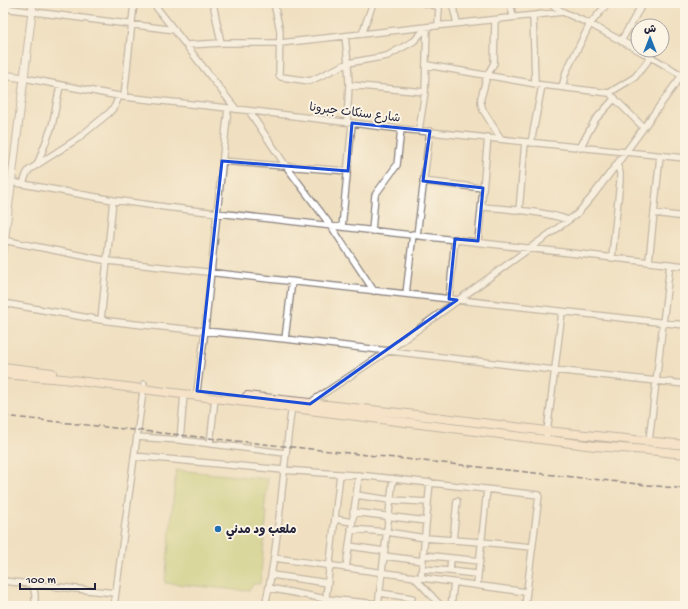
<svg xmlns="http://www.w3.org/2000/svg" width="688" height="609" font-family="'Gochi Hand','Playpen Sans Arabic',sans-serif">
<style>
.green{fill:#bccc6e;stroke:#6f7754}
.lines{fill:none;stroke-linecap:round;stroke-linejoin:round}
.minor-casing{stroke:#89817e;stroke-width:8}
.tertiary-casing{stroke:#89817e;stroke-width:9}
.secondary-casing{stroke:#89817e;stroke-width:10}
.minor{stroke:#fff;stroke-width:5.5}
.tertiary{stroke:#fff;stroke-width:7}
.secondary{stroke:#fbe5cf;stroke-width:8}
.rail{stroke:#22223b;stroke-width:1.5;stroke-dasharray:6 3;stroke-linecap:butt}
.marked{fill:none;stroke:#1d4ed8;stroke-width:3;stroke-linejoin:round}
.poi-dot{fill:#1f6fb2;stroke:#fcf5e5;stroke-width:1.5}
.labels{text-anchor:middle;stroke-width:4;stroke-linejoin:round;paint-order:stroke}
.street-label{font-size:12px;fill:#22223b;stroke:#fcf5e5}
.poi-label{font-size:12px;font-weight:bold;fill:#22223b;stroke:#fcf5e5;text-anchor:start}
</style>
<rect width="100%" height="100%" fill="#fcf5e5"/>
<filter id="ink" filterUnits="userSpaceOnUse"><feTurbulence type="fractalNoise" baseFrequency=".025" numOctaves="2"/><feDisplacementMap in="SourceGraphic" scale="8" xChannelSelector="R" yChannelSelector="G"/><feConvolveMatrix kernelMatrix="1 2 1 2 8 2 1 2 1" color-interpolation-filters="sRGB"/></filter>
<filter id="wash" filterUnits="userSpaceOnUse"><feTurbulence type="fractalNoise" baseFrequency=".012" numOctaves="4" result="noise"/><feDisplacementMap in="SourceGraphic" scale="16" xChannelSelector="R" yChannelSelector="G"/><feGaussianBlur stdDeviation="0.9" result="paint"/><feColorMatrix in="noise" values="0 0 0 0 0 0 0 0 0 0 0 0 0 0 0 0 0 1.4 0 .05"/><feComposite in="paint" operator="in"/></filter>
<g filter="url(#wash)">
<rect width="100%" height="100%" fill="#f0e0c1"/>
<path class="green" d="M176,470L268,479L264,512H267L260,584H254L248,591L165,583Z"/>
</g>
<g filter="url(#ink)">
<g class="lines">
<g class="minor-casing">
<path id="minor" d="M153,3L236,109
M213,3L221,43
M274,3L280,31L279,75L281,77L310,81L348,63L387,56L414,41L427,27
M424,3L437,6L439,8L438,25
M452,3L457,23
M510,3L513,16
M549,3L563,12L590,24L651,57L685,77
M3,8L175,30
M533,16L535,83
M495,20L494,63L487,76L481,98V103L483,110L501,139
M362,34L373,3
M345,36L348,63L349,85L347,122
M621,41L643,3
M187,45L221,43H280L563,12
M427,65L542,85L609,93L635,77L651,57
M24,78L124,97L228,108L401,129L685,158
M349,85L425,92
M562,87L566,72L590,24L608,3
M612,96L643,127
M124,97L134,3
M249,111L286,166L331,226L374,291
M419,130L425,92L427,27
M531,143L542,85
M580,148L595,120L615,98
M222,161L348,171
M37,165L52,126L60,86
M423,181L483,188
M11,182L113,200L165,207L685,266
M23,184L26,175L29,170L77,139L109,113L115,106L119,96
M482,207C507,209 544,211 568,220
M519,211L525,142
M654,213L685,217
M342,227L352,123
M372,231L375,195L397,165L401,129
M417,235L430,131
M3,240L108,261L685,325
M478,241L488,137
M612,257L620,181V173L617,164
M649,261L660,156
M406,294L413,234
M449,299L455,239
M3,303L101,320L134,324L285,339L554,370L685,384
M101,320L113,200
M285,339L292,281
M197,391L205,330L228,108
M310,404L314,400L388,351L577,214L591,198L617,164L685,71
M137,437L180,440L285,453
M180,440L184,394
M546,440L562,312
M649,441L670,264
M210,444L215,398
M134,456L283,470L367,476L539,495L525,606
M356,495L390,500L428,502
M353,512L426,521
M335,519L352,522
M351,529L387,532L425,538L481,542L532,547
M453,540L457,501
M349,546L384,551
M423,555L480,561
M384,556L423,561
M274,558L526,592
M346,568L359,475
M422,569L450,571L451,558
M450,571L476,574
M272,575L328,583
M414,577L441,606
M421,578L430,482
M3,581L115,593
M33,584L35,595V606
M477,585L487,489
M269,588L326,599L379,604
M380,593L412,598
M114,606L144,384
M265,606C280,540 282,472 292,406
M325,606L340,474
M378,606L393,479
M451,606L454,582"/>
</g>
<g class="tertiary-casing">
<path id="tertiary" d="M3,75L24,78
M3,252L33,3"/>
</g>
<g class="secondary-casing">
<path id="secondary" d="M3,367L52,373
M3,374L63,379L595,446L647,450L685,454
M247,396L443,418L546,431L685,445"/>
</g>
<use href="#minor" class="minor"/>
<use href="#tertiary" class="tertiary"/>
<use href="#secondary" class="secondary"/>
<path class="rail" d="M3,416L685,489"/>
</g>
</g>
<path d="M0 0H688V609H0ZM352,123L430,131L423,181L483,188L478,241L455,239L449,299L457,300L310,404L197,391L222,161L348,171Z" fill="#f0e0c1" fill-opacity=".55" fill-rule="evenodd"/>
<path class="marked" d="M352,123L430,131L423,181L483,188L478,241L455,239L449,299L457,300L310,404L197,391L222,161L348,171Z"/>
<circle class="poi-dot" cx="218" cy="529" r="4"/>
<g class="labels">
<g class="street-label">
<text transform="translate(355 112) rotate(7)" y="4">شارع سنكات جبرونا</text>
</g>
<g class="poi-label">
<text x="226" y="533">ملعب ود مدني</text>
</g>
</g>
<rect width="688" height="609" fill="none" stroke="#fcf5e5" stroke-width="16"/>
<g transform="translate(650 38)"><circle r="19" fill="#fcf5e5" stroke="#a5a1a1"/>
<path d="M0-3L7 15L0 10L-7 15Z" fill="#1f6fb2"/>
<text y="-6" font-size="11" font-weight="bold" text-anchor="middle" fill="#22223b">ش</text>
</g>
<path d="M20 583v6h75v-6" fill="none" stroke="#22223b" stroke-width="2"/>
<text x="26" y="583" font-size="12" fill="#22223b" stroke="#fcf5e5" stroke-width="3" paint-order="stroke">100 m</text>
</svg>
